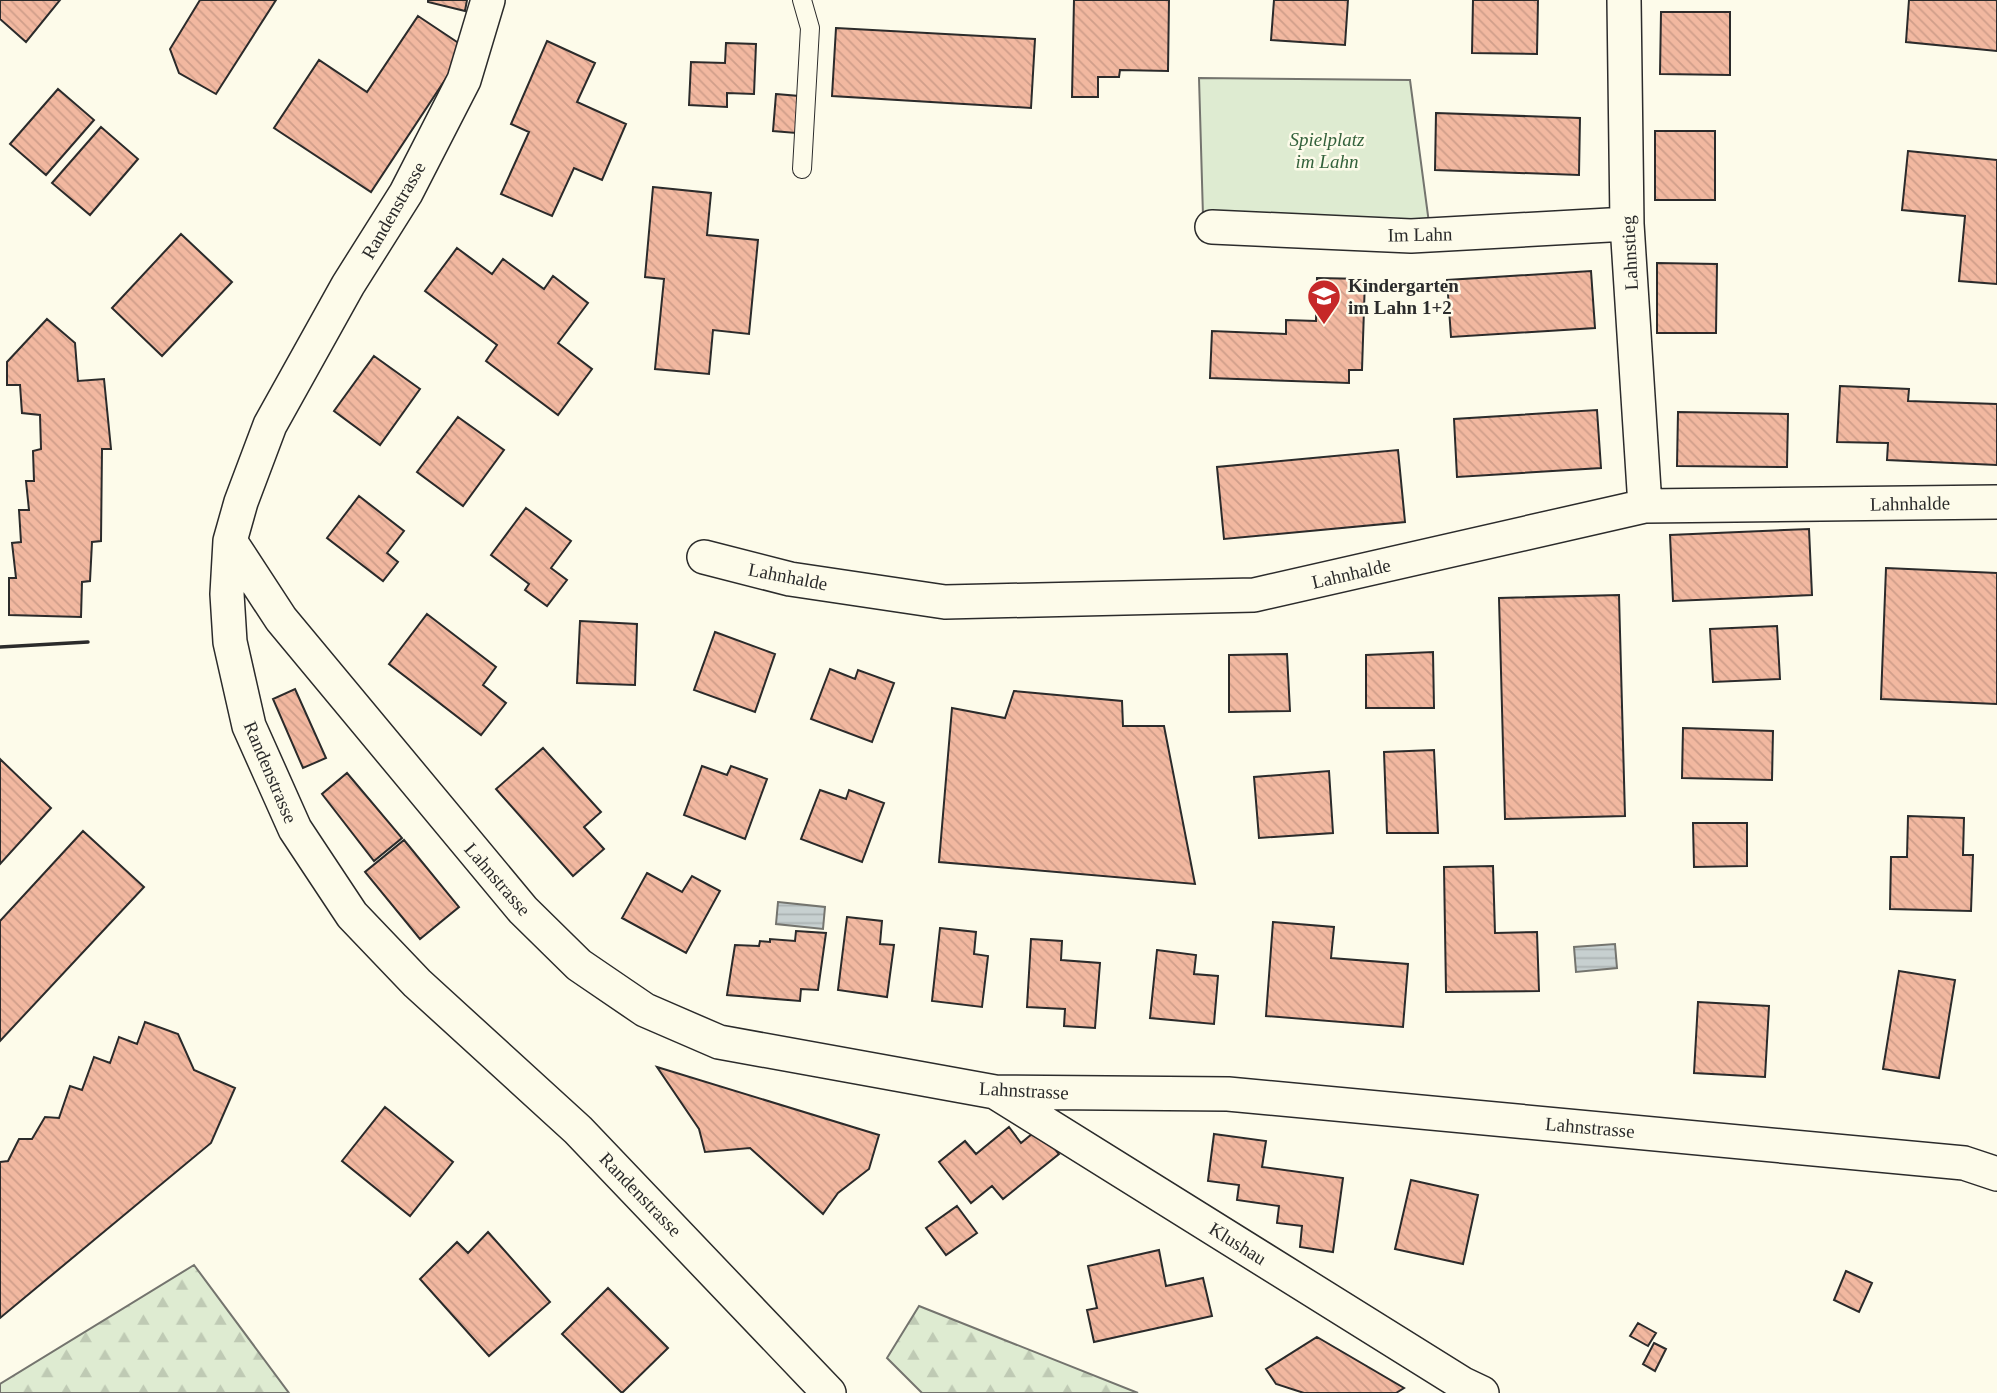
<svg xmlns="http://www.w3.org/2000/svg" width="1997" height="1393" font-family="'Times New Roman',serif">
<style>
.green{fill:#deebd1;stroke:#74746e;stroke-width:2}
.forest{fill:url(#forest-firs);stroke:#74746e;stroke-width:2}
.water{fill:url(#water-rules);stroke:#74746e;stroke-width:2}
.building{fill:url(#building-back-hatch);stroke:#2b2b2b;stroke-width:2}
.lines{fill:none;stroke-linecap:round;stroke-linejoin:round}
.lane-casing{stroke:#2b2b2b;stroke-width:20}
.street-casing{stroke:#2b2b2b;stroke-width:36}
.lane{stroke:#fdfbea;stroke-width:18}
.street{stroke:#fdfbea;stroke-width:33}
.wall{stroke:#2b2b2b;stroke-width:3.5}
.labels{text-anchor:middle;stroke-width:5;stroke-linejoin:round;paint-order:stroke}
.park-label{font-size:19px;font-style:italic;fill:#34623c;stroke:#fdfbea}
.street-label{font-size:19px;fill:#2b2b2b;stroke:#fdfbea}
.poi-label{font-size:19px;font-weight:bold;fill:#2b2b2b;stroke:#fdfbea;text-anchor:start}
</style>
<defs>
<pattern id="forest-firs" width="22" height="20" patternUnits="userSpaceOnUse" patternTransform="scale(1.75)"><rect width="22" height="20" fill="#deebd1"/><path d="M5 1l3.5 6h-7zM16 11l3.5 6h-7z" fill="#bfcab4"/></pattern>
<pattern id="water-rules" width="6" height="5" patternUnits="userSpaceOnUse" patternTransform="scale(1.75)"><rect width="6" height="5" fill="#c7d0d0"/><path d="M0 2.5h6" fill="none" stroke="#abb3b3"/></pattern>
<pattern id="building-back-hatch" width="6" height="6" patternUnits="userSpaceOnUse" patternTransform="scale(1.75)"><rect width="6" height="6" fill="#f2b8a0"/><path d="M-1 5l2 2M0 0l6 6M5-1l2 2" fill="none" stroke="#d09e8a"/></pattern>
</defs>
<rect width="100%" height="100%" fill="#fdfbea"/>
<path class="green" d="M1199,78L1410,80L1429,223L1203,216Z"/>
<path class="forest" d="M194,1265L289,1393H0V1384Z
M919,1306L1138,1393H922L887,1358Z"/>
<path class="water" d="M778,902L825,907L823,929L776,924Z
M1615,944L1617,968L1576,972L1574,947Z"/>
<path class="building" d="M0,0H60L26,42L0,19Z
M200,0H276L216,94L179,73L170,49Z
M428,0H467L465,11L428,2Z
M1074,0H1169L1168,71L1120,70L1119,77H1098V97H1072Z
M1274,0H1348L1345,45L1271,40Z
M1473,0H1538L1537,54L1472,53Z
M1909,0H1997V51L1906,42Z
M1661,12H1730V75L1660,74Z
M418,16L466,48L371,192L274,128L319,60L367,92Z
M836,28L1035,39L1031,108L832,96Z
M547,41L595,63L577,102L626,124L602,180L574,168L552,216L501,194L529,132L511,124Z
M726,43L756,44L754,94L727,93V107L689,105L691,62L725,63Z
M58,89L94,120L46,175L10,144Z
M776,94L799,96L796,133L773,131Z
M1436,113L1580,118L1579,175L1435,170Z
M101,127L138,159L90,215L52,183Z
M1655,131H1715V200H1655Z
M1908,151L1997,160V284L1959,281L1965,216L1902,210Z
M653,187L711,193L707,235L758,240L749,334L713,330L709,374L655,369L664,279L645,277Z
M181,234L232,282L162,356L112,308Z
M457,248L492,274L503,259L544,289L553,276L588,303L558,343L592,369L558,415L486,361L497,345L425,291Z
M1657,263L1717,264L1716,333H1657Z
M1591,271L1595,328L1451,337L1447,280Z
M1317,278L1365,279L1362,370H1349V383L1210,378L1212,331L1286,334V320L1316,321Z
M47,319L75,343L78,381L104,379L111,449H102L101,541L92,542L90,581L82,582L81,617L9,615V578H16L12,543L21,542L19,510H29L26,481H34L33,451L41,449L40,415L22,413L20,385H7V362Z
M374,356L420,389L380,445L334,411Z
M1840,386L1909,389L1908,401L1997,404V465L1887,460L1888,443L1837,442Z
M1597,410L1601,468L1457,477L1454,419Z
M1678,412L1788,414L1787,467L1677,466Z
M458,417L504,450L463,506L417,472Z
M1398,450L1405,522L1224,539L1217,467Z
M359,496L404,531L387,553L398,562L383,581L327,538Z
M526,508L571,541L551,568L567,580L547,606L525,590L529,584L491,555Z
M1809,529L1812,595L1673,601L1670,535Z
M1886,568L1997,573V704L1881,699Z
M1619,595L1625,816L1505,819L1499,598Z
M427,614L496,667L483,685L506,703L481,735L389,664Z
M580,621L637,624L635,685L577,683Z
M1777,626L1780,679L1713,682L1710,629Z
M715,632L775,654L755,712L694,690Z
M1433,652L1434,708H1366V655Z
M1287,654L1290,711L1229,712V655Z
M830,669L855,679L858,670L894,683L872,742L811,719Z
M295,689L326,758L303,768L273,699Z
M1014,691L1122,701L1123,726H1164L1195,884L939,862L952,708L1005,718Z
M1683,728L1773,731L1772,780L1682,778Z
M543,748L601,812L584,827L604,849L573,876L496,789Z
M1434,750L1438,833H1387L1384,752Z
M0,759L51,808L0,864Z
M702,766L727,775L731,766L767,779L745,839L684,815Z
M1329,771L1333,833L1259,838L1254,777Z
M347,773L402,838L374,861L322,794Z
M820,790L846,799L849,790L884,803L862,862L801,839Z
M1908,816L1964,818L1963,855H1973L1971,911L1890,909L1891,857H1907Z
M1693,823H1747V866L1694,867Z
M83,831L144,887L0,1041V921Z
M404,840L459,907L420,939L365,872Z
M1493,866L1495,933L1537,932L1539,991L1446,992L1444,867Z
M647,873L682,892L692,876L720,891L686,953L622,918Z
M847,917L882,921L880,944L894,945L887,997L838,990Z
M1273,922L1334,927L1331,958L1408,964L1403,1027L1266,1016Z
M940,928L976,932L974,954L988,956L982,1007L932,1001Z
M796,931L826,933L818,990L801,989L800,1001L727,995L735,945L759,946L760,941L770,942V939L795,941Z
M1031,939L1062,941L1061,960L1100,963L1095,1028L1064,1026L1065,1009L1027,1007Z
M1157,950L1196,955L1194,974L1218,976L1214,1024L1150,1018Z
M1899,971L1955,980L1939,1078L1883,1069Z
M1698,1002L1769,1006L1765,1077L1694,1073Z
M145,1022L178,1034L194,1070L235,1088L211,1143L0,1318V1162L8,1161L19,1139H32L45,1117L59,1118L70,1086L82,1090L94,1057L110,1063L119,1037L137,1044Z
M657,1067L879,1135L869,1169L838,1193L823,1214L750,1148L705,1152L699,1129Z
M385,1107L453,1162L410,1216L342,1161Z
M1009,1127L1021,1143L1038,1129L1059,1154L1003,1199L992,1186L971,1203L939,1162L965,1141L976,1154Z
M1214,1134L1266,1141L1262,1167L1343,1178L1333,1252L1300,1247L1302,1226L1277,1223L1279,1206L1237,1200L1239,1185L1208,1181Z
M1411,1180L1478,1195L1463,1264L1395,1249Z
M957,1206L977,1233L946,1255L926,1228Z
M488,1232L550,1302L489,1356L420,1279L457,1242L468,1253Z
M1159,1250L1166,1286L1203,1278L1212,1316L1094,1342L1087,1310L1097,1308L1088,1266Z
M1846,1271L1872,1283L1859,1312L1834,1300Z
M608,1288L668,1348L622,1393L562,1334Z
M1638,1323L1656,1333L1648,1346L1630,1336Z
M1317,1337L1404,1388L1396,1393H1304L1276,1384L1266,1369Z
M1654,1343L1666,1349L1655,1371L1643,1364Z"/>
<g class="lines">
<g class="lane-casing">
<path id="lane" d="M802,0L810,28L802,169"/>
</g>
<g class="street-casing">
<path id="street" d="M488,0L464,80L406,193L348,285L270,425L241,502L230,541L227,594L230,642L249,726L295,829L352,915L417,983L578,1130L829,1393
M1624,0L1627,224L1645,506
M1212,227L1411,236L1627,224
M230,541L281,619L523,910L579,965L645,1010L719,1042L995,1092L1228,1094L1964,1163L1997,1174
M704,557L790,579L945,602L1254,595L1645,506L1997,502
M995,1092L1463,1384L1482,1393"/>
</g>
<use href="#lane" class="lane"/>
<use href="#street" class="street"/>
<path class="wall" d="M0,647L88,642"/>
</g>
<defs>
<g id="school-pin" transform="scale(1.75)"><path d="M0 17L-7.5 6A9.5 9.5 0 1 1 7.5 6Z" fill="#c62828" stroke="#fdfbea"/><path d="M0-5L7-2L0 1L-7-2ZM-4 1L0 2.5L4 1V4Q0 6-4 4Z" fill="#fff"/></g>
</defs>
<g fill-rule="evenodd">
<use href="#school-pin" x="1324" y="296"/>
</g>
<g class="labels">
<g class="park-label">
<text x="1327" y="146">Spielplatz<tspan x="1327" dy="22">im Lahn</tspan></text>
</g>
<g class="street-label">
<text transform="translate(393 210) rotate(-60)" y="7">Randenstrasse</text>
<text transform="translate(1420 234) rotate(-1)" y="7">Im Lahn</text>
<text transform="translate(1629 253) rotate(-93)" y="7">Lahnstieg</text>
<text transform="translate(1910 503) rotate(-1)" y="7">Lahnhalde</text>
<text transform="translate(1351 573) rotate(-13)" y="7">Lahnhalde</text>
<text transform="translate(788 576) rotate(11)" y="7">Lahnhalde</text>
<text transform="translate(271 772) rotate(67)" y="7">Randenstrasse</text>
<text transform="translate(498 879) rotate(49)" y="7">Lahnstrasse</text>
<text transform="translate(1024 1090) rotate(3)" y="7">Lahnstrasse</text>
<text transform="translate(1590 1127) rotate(5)" y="7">Lahnstrasse</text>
<text transform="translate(641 1194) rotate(46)" y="7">Randenstrasse</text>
<text transform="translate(1238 1243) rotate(32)" y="7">Klushau</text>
</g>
<g class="poi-label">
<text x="1348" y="292">Kindergarten<tspan x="1348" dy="22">im Lahn 1+2</tspan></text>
</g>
</g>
</svg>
